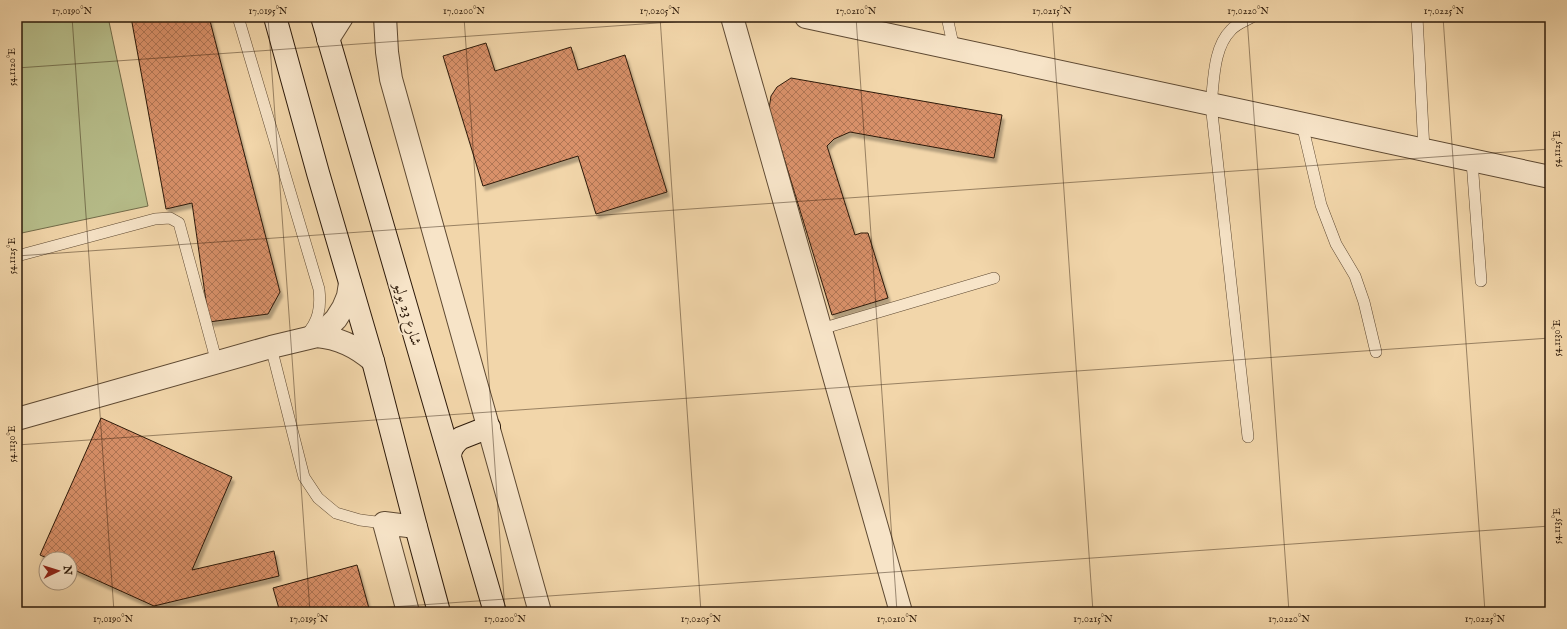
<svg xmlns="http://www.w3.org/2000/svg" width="1567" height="629" font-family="'IM FELL English',Amiri,serif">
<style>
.park{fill:#b7be8b;stroke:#726c4a}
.building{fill:url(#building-cross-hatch);stroke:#2d1a0a;filter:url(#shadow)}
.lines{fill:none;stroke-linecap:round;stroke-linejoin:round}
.service-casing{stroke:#5e4932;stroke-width:12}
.minor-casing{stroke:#5e4932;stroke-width:24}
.secondary-casing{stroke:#2d1a0a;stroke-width:24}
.service{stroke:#f7e4c8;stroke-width:11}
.minor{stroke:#f7e4c8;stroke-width:22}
.secondary{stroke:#f7e4c8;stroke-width:22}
.ticks{fill:none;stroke:#2d1a0a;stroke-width:1;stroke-opacity:0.45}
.labels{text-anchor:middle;stroke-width:3.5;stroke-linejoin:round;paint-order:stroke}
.street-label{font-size:15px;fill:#2d1a0a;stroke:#f7e4c8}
.neatline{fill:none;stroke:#2d1a0a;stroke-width:1.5}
.ticks-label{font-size:10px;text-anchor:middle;fill:#2d1a0a}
</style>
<defs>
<pattern id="building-cross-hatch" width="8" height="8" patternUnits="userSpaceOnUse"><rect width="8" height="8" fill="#d9916a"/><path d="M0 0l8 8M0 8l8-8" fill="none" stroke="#b07655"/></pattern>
<filter id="shadow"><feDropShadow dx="2.5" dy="4.5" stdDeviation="1" flood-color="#0004"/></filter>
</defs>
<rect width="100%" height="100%" fill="#f2d6aa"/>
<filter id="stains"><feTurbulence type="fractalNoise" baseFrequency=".005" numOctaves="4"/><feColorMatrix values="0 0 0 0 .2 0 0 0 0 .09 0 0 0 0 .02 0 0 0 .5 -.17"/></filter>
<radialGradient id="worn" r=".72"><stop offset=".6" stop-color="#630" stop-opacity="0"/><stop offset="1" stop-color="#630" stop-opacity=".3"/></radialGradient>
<path class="park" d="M17,17H108L148,206L17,234Z"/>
<path class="building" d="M131,17H209L280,292L268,314L209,322L192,203L166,209Z
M486,43L495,71L571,47L578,70L625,55L667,192L596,214L578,156L483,186L443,56Z
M791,78L1002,115L994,158L850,132L834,139L827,146L855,235L861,233H868L888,298L832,315L769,109L771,96L777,87Z
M101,418L232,477L192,570L274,551L279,576L154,606L70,568V559H49L40,555Z
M357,565L370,612H280L273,588Z"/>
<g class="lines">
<g class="service-casing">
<path id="service" d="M238,17L319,289C321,307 319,321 306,335
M947,17L954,49
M1417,17L1424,150
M1302,124L1321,205L1336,244L1355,276L1364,302L1376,352
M1472,161L1481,281
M17,256L155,219L170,218L179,223L217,363
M821,329L994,278
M271,347L304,477L318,498L336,513L360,520L384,523
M1248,437L1211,104C1214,81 1213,48 1231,30C1236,24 1245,21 1252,17"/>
</g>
<g class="minor-casing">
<path id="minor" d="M385,17L387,52L391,79L540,612
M732,17L901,612
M806,17L1550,177
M328,39L342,17
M317,336C339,338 356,346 373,361
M17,419L271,347L317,336L327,328L336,319L343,308L348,296L350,283
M408,612L384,523L416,527"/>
</g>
<g class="secondary-casing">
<path id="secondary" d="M275,17L318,173L373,361L416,527L439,612
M322,17L495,612
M450,457C450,449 454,443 461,438L489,427"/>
</g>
<use href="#service" class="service"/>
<use href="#minor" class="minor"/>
<use href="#secondary" class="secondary"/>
</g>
<path class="ticks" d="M72,17L114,612M268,17L310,612M464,17L505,612M660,17L701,612M856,17L897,612M1052,17L1093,612M1247,17L1289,612M1443,17L1485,612M17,68L742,17M17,256L1550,149M17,445L1550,338M320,612L1550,526"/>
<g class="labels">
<g class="street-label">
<text transform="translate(408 314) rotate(74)" y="5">شارع 23 يوليو</text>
</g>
</g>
<rect width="1567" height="629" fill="none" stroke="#f2d6aa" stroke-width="44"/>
<g transform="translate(58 571) rotate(86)"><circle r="19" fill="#f7e4c8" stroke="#a6937c"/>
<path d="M0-3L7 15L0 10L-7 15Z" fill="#8f2418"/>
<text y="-6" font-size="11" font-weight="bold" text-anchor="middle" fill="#2d1a0a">N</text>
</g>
<rect x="22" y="22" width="1523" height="585" class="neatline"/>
<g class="ticks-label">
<text x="72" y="14">17.0190°N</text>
<text x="268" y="14">17.0195°N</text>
<text x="464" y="14">17.0200°N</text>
<text x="660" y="14">17.0205°N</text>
<text x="856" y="14">17.0210°N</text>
<text x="1052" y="14">17.0215°N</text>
<text x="1248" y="14">17.0220°N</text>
<text x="1444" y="14">17.0225°N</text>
<text transform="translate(11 67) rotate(-90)" y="4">54.1120°E</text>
<text transform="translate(1556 149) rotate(-90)" y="4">54.1125°E</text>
<text transform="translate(11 256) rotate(-90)" y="4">54.1125°E</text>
<text transform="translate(1556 338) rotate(-90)" y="4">54.1130°E</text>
<text transform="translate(11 444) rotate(-90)" y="4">54.1130°E</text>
<text transform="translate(1556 526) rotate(-90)" y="4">54.1135°E</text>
<text x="113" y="622">17.0190°N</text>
<text x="309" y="622">17.0195°N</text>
<text x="505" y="622">17.0200°N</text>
<text x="701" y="622">17.0205°N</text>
<text x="897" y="622">17.0210°N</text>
<text x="1093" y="622">17.0215°N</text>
<text x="1289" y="622">17.0220°N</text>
<text x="1485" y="622">17.0225°N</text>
</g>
<rect width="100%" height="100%" filter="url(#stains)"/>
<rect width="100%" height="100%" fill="url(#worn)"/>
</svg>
